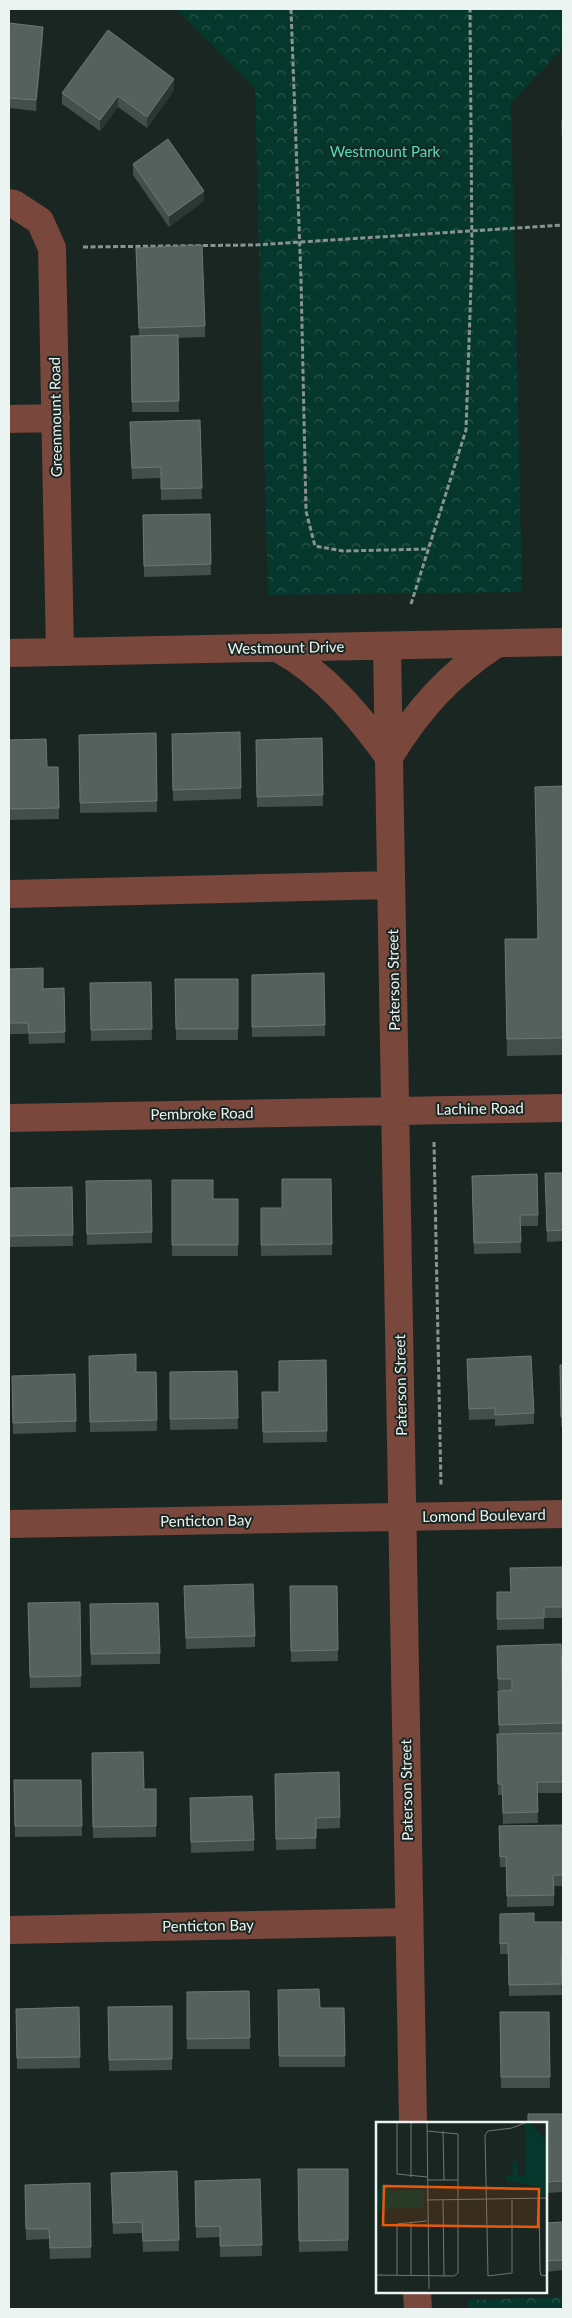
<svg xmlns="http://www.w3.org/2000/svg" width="572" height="2318" font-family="Lato,sans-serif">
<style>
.park{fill:url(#park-crowns)}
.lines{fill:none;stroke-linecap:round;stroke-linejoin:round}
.path{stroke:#8a9390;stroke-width:3;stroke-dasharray:5 2.5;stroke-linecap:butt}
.minor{stroke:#79473b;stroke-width:28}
.wall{fill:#434f4b}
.shaded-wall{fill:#2b3733}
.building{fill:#55615d;stroke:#6d7874}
.labels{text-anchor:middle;stroke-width:4;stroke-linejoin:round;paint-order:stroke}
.park-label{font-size:15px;fill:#51dcbb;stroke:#1a2622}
.street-label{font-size:15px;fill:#ecf4f1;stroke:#1a2622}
.inset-road{fill:none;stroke:#6e7875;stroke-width:1}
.view{fill:#e8590c;fill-opacity:0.15;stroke:#e8590c;stroke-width:2.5}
.inset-edge{fill:none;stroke:#ecf4f1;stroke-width:2.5}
</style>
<defs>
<pattern id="park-crowns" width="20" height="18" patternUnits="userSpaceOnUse" patternTransform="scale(1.25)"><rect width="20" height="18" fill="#05372c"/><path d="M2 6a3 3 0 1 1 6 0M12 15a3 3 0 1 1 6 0" fill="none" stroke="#2a554b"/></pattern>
</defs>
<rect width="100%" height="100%" fill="#1a2622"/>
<path class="park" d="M176,9H563V48L511,103L522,592L268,595L255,88Z
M563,2297V2309H469L468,2300Z"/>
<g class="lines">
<path class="path" d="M291,9L301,279L306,511L315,546L343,551L429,549
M83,247L255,245L563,225
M411,604L466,430L472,255L470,9
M434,1142L441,1486"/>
<path class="minor" d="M9,203L14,204L40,221L52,248L60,652
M9,419L56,418
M387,647L413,2123
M279,649C325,674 358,715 389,757
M9,653L563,642
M389,757C419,708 449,675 496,644
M9,894L391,885
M9,1118L563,1108
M9,1524L563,1514
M9,1930L408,1922
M417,2292L418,2309"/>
</g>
<path class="wall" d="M9,23L43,38L36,111L9,108Z
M174,90L147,128L118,107L100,131L62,104V93Z
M133,164L204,201L169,227L133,175Z
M136,248L205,326V337L178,338L179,412H132L131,336H139Z
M200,420L202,499L161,500V478L132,479L130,433Z
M210,514L211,575L144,577L143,515Z
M156,733L157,812L80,813L79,735Z
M322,738L323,806L257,807L256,740Z
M9,740L47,767L59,808V819L9,820Z
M172,744L241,788V799L173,801Z
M563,786V1055L507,1056L505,956L537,939Z
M9,969L43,989L64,988L65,1043L29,1044L28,1034H9Z
M324,973L325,1036L252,1037V975Z
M175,979H238V1040H176Z
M151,982L152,1040L91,1041L90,983Z
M545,1173H563V1241L547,1242Z
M472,1176L538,1215V1226H520L521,1253L474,1254Z
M331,1179L332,1255L261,1256V1208H282Z
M172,1180L213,1199H238V1256H172Z
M72,1187L73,1246L9,1247V1188Z
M86,1192L152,1232V1243L87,1245Z
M89,1356L136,1372H156L157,1431L90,1432Z
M467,1359L534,1413V1424L495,1426V1419L469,1420Z
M326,1360L327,1442L263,1443L262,1392H279Z
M563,1365V1427H561L560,1376Z
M237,1371L238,1429L170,1430V1372Z
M12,1387L76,1421V1432L13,1434Z
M563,1567V1618H544V1629L497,1630V1592H511Z
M290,1586H337L338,1661L291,1662Z
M184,1597L255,1636V1647L186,1649Z
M80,1602L81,1687L30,1688L28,1603Z
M90,1615L160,1653V1664L91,1665Z
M497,1646L563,1704V1793H537L538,1823L503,1824L502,1795H498L497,1745L499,1734L498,1702L512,1690H498Z
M92,1753L144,1789H156V1837L93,1838Z
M275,1774L340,1817V1828L316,1829V1849L276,1850Z
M14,1780H81L82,1836L15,1837Z
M190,1809L254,1840V1851L191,1853Z
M563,1825V1886H554V1906L507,1907L506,1867H500L499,1826Z
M500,1914L534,1922H563V1965L561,1966L562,1995L509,1996L508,1954H500Z
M278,1990L320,2008H344L345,2067H279Z
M249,1991L250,2049H187V1992Z
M172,2006V2070L109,2071L108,2007Z
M79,2007L80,2068L17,2069L16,2009Z
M500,2012H549L550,2088H501Z
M563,2114V2192L546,2193V2123Z
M298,2169H348V2251L299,2252Z
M177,2171L179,2251L143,2252L142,2233L113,2234L111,2183Z
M260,2179L262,2256L220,2257V2237L196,2238L195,2192Z
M90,2183L91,2258L50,2259L49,2239L26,2240L25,2185Z
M563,2222V2270L546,2272V2223Z"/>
<path class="shaded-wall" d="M43,27V38L36,111V100Z
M174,79V90L147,128V117Z
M118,96V107L100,131V120Z
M204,191V201L169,227V216Z"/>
<path class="building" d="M9,23L43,27L36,100L9,98Z
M108,30L174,79L147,117L118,96L100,120L62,93Z
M562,120H563V162Z
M168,139L204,191L169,216L133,164Z
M202,245L205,326L139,328L136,248Z
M178,335L179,401L132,402L131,336Z
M200,420L202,488L161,489V467L132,468L130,422Z
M210,514L211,564L144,566L143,515Z
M240,732L241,788L173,790L172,734Z
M156,733L157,801L80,803L79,735Z
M322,738L323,795L257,797L256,740Z
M46,739L47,767H58L59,808L9,809V740Z
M563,786V1038L507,1039L505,939H538L535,787Z
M43,968V989L64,988L65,1032L29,1033L28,1023H9V969Z
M324,973L325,1025L252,1027V975Z
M175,979H238V1029H176Z
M151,982L152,1029L91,1030L90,983Z
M545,1173H563V1230L547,1231Z
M537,1174L538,1215H520L521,1242L474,1243L472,1176Z
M282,1179H331L332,1244L261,1245V1208H282Z
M151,1180L152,1232L87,1234L86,1181Z
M172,1180H213V1199H238V1245H172Z
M72,1187L73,1235L9,1236V1188Z
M136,1354V1372H156L157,1420L90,1422L89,1356Z
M531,1356L534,1413L495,1415V1408L469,1409L467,1359Z
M326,1360L327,1431L263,1432L262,1392H279V1361Z
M560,1365H563V1417H561Z
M237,1371L238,1418L170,1419V1372Z
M75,1374L76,1421L13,1423L12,1376Z
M563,1567V1607H544V1618L497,1619V1592H511L510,1568Z
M253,1584L255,1636L186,1638L184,1586Z
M290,1586H337L338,1650L291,1651Z
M80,1602L81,1676L30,1677L28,1603Z
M158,1603L160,1653L91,1654L90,1604Z
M561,1644L563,1723L499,1725L498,1691L512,1690V1679H498L497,1646Z
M563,1733V1782H537L538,1812L503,1813L502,1784H498L497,1734Z
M143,1752L144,1789H156V1826L93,1827L92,1753Z
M339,1772L340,1817L316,1818V1838L276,1839L275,1774Z
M14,1780H81L82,1826H15Z
M252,1796L254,1840L191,1842L190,1798Z
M563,1825V1875H553L554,1895L507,1896L506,1856L500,1857L499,1826Z
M534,1913V1922H563V1955H561L562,1984L509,1985L508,1943L500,1944V1914Z
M319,1989L320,2008H344L345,2056H279L278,1990Z
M249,1991L250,2038L187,2039V1992Z
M172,2006V2059L109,2060L108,2007Z
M79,2007L80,2057L17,2058L16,2009Z
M500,2012H549L550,2077H501Z
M528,2114H563V2181L546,2182V2123H528Z
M298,2169H348V2240L299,2241Z
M177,2171L179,2240L143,2241L142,2222L113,2223L111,2173Z
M260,2179L262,2245L220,2246V2226L196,2227L195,2181Z
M90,2183L91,2247L50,2248L49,2229H26L25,2185Z
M563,2222V2260L546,2261V2223Z"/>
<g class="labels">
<g class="park-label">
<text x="385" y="157">Westmount Park</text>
</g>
<g class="street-label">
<text transform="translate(56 417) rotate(-91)" y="5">Greenmount Road</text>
<text transform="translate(286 648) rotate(-1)" y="5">Westmount Drive</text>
<text transform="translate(394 980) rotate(-91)" y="5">Paterson Street</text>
<text transform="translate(480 1109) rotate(-1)" y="5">Lachine Road</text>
<text transform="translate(202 1114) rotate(-1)" y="5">Pembroke Road</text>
<text transform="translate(401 1385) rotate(-91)" y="5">Paterson Street</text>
<text transform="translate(484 1516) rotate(-1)" y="5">Lomond Boulevard</text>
<text transform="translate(206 1521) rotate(-1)" y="5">Penticton Bay</text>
<text transform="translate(407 1790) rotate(-91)" y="5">Paterson Street</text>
<text transform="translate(208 1926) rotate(-1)" y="5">Penticton Bay</text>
</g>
</g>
<g transform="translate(376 2122)">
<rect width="171" height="171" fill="#1a2622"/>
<path d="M153,0L171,19V73L162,74L161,64L130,59V54H137L136,39H142V54H150V9L147,3ZM7,61L15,69L48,68V85L14,86L8,91L0,86V69Z" fill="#05372c"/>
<path class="inset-road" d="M21,0V52L51,55M35,0V55M51,0L53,167M67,9L68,58M51,58H82M163,77L164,149L165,153L172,154M51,78L172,76M67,78L68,154M136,78V151L112,154L109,13L112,9L136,6L151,0M0,153L78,154L82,151V12L51,9M21,153V102L51,99M35,153V100"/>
<path class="view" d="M8,64L163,67L162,105L7,103Z"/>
<rect width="171" height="171" class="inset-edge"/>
</g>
<rect width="572" height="2318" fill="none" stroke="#ecf4f1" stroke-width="20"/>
</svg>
